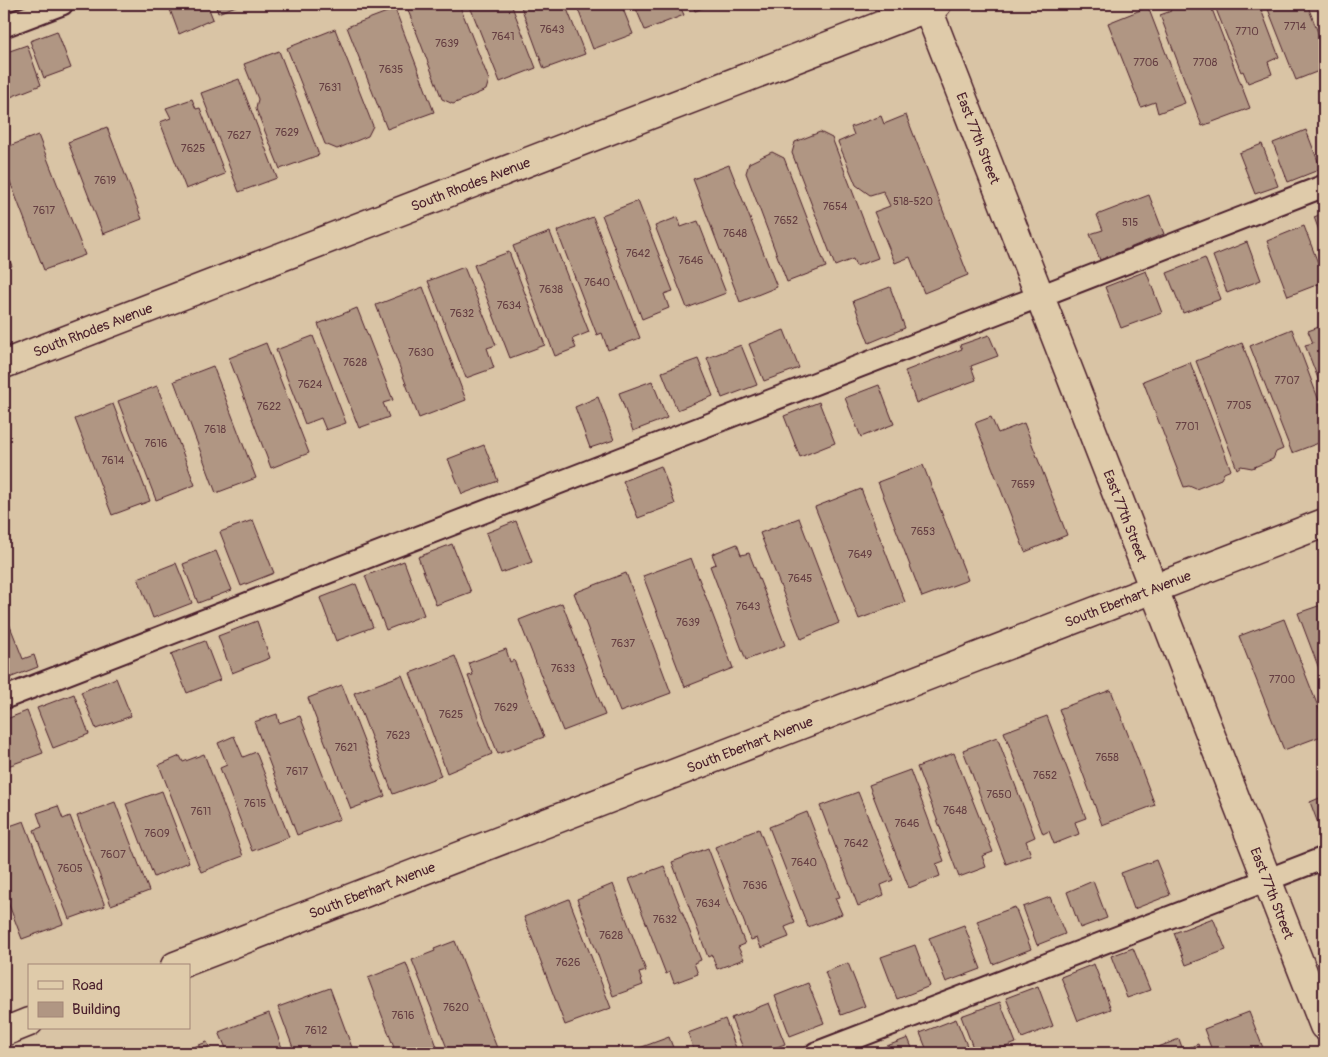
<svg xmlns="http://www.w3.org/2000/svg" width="1328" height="1057" font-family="Pangolin,sans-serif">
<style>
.building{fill:#b09683;stroke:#4a1f2b}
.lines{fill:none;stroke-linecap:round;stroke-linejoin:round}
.service-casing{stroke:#4a1f2b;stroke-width:25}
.minor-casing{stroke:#4a1f2b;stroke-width:31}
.service{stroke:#dfcbaa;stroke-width:21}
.minor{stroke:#dfcbaa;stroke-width:28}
.labels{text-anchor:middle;stroke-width:4;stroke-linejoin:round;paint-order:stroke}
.number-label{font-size:11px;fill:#643d41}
.street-label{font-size:14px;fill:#4a1f2b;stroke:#dfcbaa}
</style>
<rect width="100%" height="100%" fill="#d9c4a5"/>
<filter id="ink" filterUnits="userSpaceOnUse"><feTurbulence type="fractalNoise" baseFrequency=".02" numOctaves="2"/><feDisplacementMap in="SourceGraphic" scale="10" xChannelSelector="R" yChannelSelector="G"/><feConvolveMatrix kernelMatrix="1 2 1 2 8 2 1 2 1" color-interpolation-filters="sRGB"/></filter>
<g filter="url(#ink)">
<path class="building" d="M168,4H207L213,19L179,34Z
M215,4H241L218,13Z
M409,4H459L489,80L486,90L453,104L442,99L406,5Z
M469,4H511L536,68L500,82Z
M520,4H565L585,54L544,69Z
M576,4H621L633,34L593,49Z
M634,4H679L684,15L645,30Z
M692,4H713L695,11Z
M1170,4H1210L1250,108L1202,126L1160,15L1171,11L1169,7Z
M1214,4H1259L1279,57L1268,62L1272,74L1248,83L1243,71L1241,72Z
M1266,4H1307L1324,48V69L1296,80Z
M1316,4H1324V26Z
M1148,7L1185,103L1158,113L1155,102L1141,107L1108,23Z
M395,9L434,112L387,129L347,27Z
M335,29L373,126L368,136L337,149L325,144L287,48Z
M57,31L71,68L44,78L30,41Z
M27,45L41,85L8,98L4,87V53Z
M279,51L319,155L280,169L256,109L258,99L244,64Z
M239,79L277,178L239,192L201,93Z
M192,99L196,109L200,108L225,174L186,189L160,122L171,118L166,108Z
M906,115L968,275L924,293L910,257L895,263L874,212L890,206L883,191L870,195L856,185L838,142L854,135L851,127L881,116L884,124Z
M107,127L142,219L103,234L68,142Z
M1306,130L1321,169L1288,182L1273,143Z
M820,132L832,138L878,258L856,266L853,259L835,266L792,153L795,142Z
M38,135L85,255L44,270L4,166V148Z
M1262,144L1278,186L1255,194L1239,153Z
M772,152L784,158L826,267L787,282L746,173L749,163Z
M729,165L777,287L740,302L693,179Z
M1149,195L1164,234L1100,260L1090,234L1103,230L1097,215Z
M638,201L673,291L664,294L669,308L642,319L602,215Z
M1324,213V244L1314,217Z
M593,217L640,338L608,350L602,333L597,335L557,231Z
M678,217L681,227L698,221L726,293L687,308L655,226Z
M1304,226L1324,279V282L1288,296L1267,241Z
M550,232L589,332L572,339L576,348L555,356L513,246Z
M1247,242L1261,280L1227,293L1213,256Z
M4,246L12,266L4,269Z
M509,252L545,345L510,358L474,265Z
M1205,258L1221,299L1183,313L1167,273Z
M464,267L496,345L487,348L494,368L466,378L428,281Z
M1146,271L1162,313L1121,328L1105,287Z
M423,287L466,400L419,418L376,305Z
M890,287L905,328L869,343L853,301Z
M357,308L393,400L383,403L389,417L359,428L318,324Z
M1324,325V394L1305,345L1313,343L1308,331Z
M1292,329L1324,414V441L1292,453L1250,346Z
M784,330L799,368L764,381L749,344Z
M989,335L998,356L971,366L976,380L916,403L905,371L962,349L960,345Z
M313,336L346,423L326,430L321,418L305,424L276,350Z
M266,343L309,453L271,468L229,358Z
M1242,343L1283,449L1276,452L1273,459L1252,468L1241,466L1237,469L1196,361Z
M741,345L757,385L722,398L707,358Z
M698,359L713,396L677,410L662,372Z
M1190,362L1231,470L1224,473L1221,479L1196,489L1189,486L1184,487L1143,381Z
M213,366L256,478L216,493L174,381Z
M652,381L667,418L633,431L619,393Z
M879,385L894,424L861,437L845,398Z
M157,386L195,485L156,500L118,401Z
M598,397L614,440L590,448L575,407Z
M819,402L835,443L800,457L784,416Z
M113,404L150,501L112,515L75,419Z
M991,417L998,433L1024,423L1067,535L1025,552L975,423Z
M484,445L498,481L462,494L448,459Z
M923,465L968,580L922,597L878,482Z
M661,466L675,504L638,518L623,481Z
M861,489L905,602L859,619L815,507Z
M799,518L839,623L801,639L760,533Z
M253,520L274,573L241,586L220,532Z
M516,521L532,562L501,573L486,533Z
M452,544L471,592L436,605L418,557Z
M737,544L741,555L749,553L785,645L746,660L710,566L716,564L712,554Z
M216,551L232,590L198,603L183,564Z
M691,558L733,668L685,687L643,576Z
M404,561L424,615L386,630L365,576Z
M176,563L192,603L153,618L138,578Z
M626,573L671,693L620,712L574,593Z
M356,584L373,627L336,641L320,598Z
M562,603L605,715L563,731L519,620Z
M1324,604V682L1298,613Z
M4,611L23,659L34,655L38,667L4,680Z
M1284,619L1324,722V735L1284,750L1239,636Z
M257,621L270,658L232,673L218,636Z
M205,641L220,680L187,693L171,654Z
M506,649L510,662L514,660L544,737L498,754L468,676L473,675L469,663Z
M455,656L492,754L447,773L410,673Z
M402,675L441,776L393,794L354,693Z
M116,678L131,716L96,729L81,692Z
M342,685L385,796L351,809L308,698Z
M1111,690L1155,805L1102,825L1059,709Z
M74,694L89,734L53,748L37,708Z
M27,711L43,753L8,766L4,755V720Z
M277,714L279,723L300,716L340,819L297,835L254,722Z
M1047,716L1086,818L1075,822L1079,834L1054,844L1049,831L1043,834L1004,732Z
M234,736L243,757L256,752L289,837L252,851L220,768L227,765L218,743Z
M997,737L1035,837L1026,841L1031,855L1006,864L963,750Z
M954,753L993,852L982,856L986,867L959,877L917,767Z
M204,754L243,856L201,872L159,765L180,756L183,762Z
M910,770L944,861L936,864L940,876L909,888L869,785Z
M162,791L189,862L154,877L126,804Z
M858,792L893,880L881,885L884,895L858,906L820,806Z
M1324,796V833L1322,834L1310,802Z
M115,802L149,891L111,905L77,816Z
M58,806L63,819L70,816L105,906L69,919L34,830L42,827L37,813Z
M807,812L840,897L835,898L842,914L808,927L769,827Z
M24,821L63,924L22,939L4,892V828Z
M759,829L795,923L785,927L789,937L761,948L757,938L751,940L715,847Z
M708,848L745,944L738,947L744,959L717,969L712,955L708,957L672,862Z
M1156,860L1170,895L1134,909L1121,873Z
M664,866L701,960L694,963L698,974L674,983L670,972L666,974L629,879Z
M1093,881L1107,918L1080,928L1067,892Z
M613,884L646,971L639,973L643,985L613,996L577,899Z
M1050,897L1065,934L1037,945L1023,907Z
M569,899L611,1008L565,1025L524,917Z
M1015,907L1031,949L993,964L977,921Z
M1213,918L1226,950L1186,965L1174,933Z
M964,925L981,969L946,982L929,938Z
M455,941L499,1053H449L412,960L435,951L434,949Z
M915,945L930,986L897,999L881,957Z
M1133,948L1150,990L1127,998L1111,956Z
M406,963L439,1052L435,1053H396L368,978Z
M848,963L865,1006L841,1015L825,972Z
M1094,964L1111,1009L1078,1021L1061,977Z
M808,983L824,1023L790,1036L775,996Z
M1038,986L1053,1026L1022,1038L1006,998Z
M330,988L354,1053H295L278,1007Z
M1000,1002L1016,1043L990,1053H975L961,1016Z
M769,1003L785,1044L760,1053H745L731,1018Z
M1249,1012L1265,1053H1213L1204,1029Z
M269,1013L284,1053H228L219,1032Z
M725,1019L738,1053H695L688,1033Z
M956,1019L970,1053H928L920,1033Z
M669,1037L675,1053H635L634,1050Z
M908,1038L914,1053H871V1052Z
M1179,1039L1183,1050L1198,1044L1202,1053H1149L1148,1051Z
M207,1042L212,1053H178Z
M1136,1047L1138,1053H1119Z"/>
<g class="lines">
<g class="service-casing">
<path id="service" d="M4,26L62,4
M4,698L1324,186
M816,1053L1324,858"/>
</g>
<g class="minor-casing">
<g id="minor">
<path id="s1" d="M926,4L1324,1026"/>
<path id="s2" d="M4,364L937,4"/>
<path id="s3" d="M175,966L1324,523"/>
<path d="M4,1032L29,1022"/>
</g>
</g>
<use href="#service" class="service"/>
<use href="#minor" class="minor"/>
</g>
</g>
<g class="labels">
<g class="number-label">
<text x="1295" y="30">7714</text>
<text x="552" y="33">7643</text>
<text x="1247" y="35">7710</text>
<text x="503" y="40">7641</text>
<text x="447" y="47">7639</text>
<text x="1146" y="66">7706</text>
<text x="1205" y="66">7708</text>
<text x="391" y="73">7635</text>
<text x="330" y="91">7631</text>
<text x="287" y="136">7629</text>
<text x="239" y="139">7627</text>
<text x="193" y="152">7625</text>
<text x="105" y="184">7619</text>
<text x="913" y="205">518-520</text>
<text x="835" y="210">7654</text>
<text x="44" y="214">7617</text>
<text x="786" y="224">7652</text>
<text x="1130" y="226">515</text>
<text x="735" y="237">7648</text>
<text x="638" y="257">7642</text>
<text x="691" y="264">7646</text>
<text x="597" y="286">7640</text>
<text x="551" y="293">7638</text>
<text x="509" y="309">7634</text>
<text x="462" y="317">7632</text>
<text x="421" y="356">7630</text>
<text x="355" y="366">7628</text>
<text x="1287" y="384">7707</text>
<text x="310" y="388">7624</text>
<text x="1239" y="409">7705</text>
<text x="269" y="410">7622</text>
<text x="1187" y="430">7701</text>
<text x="215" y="433">7618</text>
<text x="156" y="447">7616</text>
<text x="113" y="464">7614</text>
<text x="1023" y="488">7659</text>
<text x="923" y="535">7653</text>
<text x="860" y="558">7649</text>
<text x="800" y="582">7645</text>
<text x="748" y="610">7643</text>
<text x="688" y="626">7639</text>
<text x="623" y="647">7637</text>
<text x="563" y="672">7633</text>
<text x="1282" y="683">7700</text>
<text x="506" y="711">7629</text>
<text x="451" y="718">7625</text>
<text x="398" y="739">7623</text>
<text x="346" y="751">7621</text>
<text x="1107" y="761">7658</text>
<text x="297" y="775">7617</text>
<text x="1045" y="779">7652</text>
<text x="999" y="798">7650</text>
<text x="255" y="807">7615</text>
<text x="955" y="814">7648</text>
<text x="201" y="815">7611</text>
<text x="907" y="827">7646</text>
<text x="157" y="837">7609</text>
<text x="856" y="847">7642</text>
<text x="113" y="858">7607</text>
<text x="804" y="866">7640</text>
<text x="70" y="872">7605</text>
<text x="755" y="889">7636</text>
<text x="708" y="907">7634</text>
<text x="665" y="923">7632</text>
<text x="611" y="939">7628</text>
<text x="568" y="966">7626</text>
<text x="456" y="1011">7620</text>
<text x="403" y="1019">7616</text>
<text x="316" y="1034">7612</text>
</g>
<g class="street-label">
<text dy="5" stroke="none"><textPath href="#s1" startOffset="144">East 77th Street</textPath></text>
<text dy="5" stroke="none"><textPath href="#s2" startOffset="500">South Rhodes Avenue</textPath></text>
<text dy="5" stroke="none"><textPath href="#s2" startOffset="95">South Rhodes Avenue</textPath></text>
<text dy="5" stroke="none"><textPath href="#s1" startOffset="549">East 77th Street</textPath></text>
<text dy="5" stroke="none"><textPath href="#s3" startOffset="1021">South Eberhart Avenue</textPath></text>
<text dy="5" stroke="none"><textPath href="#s3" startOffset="616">South Eberhart Avenue</textPath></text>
<text dy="5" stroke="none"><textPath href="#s3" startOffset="211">South Eberhart Avenue</textPath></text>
<text dy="5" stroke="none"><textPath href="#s1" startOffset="954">East 77th Street</textPath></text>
</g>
</g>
<rect width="1328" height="1057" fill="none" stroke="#dfcbaa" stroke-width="20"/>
<rect x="10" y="10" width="1308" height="1037" fill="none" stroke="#4a1f2b" stroke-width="2" filter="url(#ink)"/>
<rect x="28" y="964" width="162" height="65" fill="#dfcbaa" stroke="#a38677"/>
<rect x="38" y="981" width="25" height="8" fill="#dfcbaa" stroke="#a38677"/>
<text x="72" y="990" font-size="15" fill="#4a1f2b">Road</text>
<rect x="38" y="1002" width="25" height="15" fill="#b09683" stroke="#a38677"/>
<text x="72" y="1014" font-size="15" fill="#4a1f2b">Building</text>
</svg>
